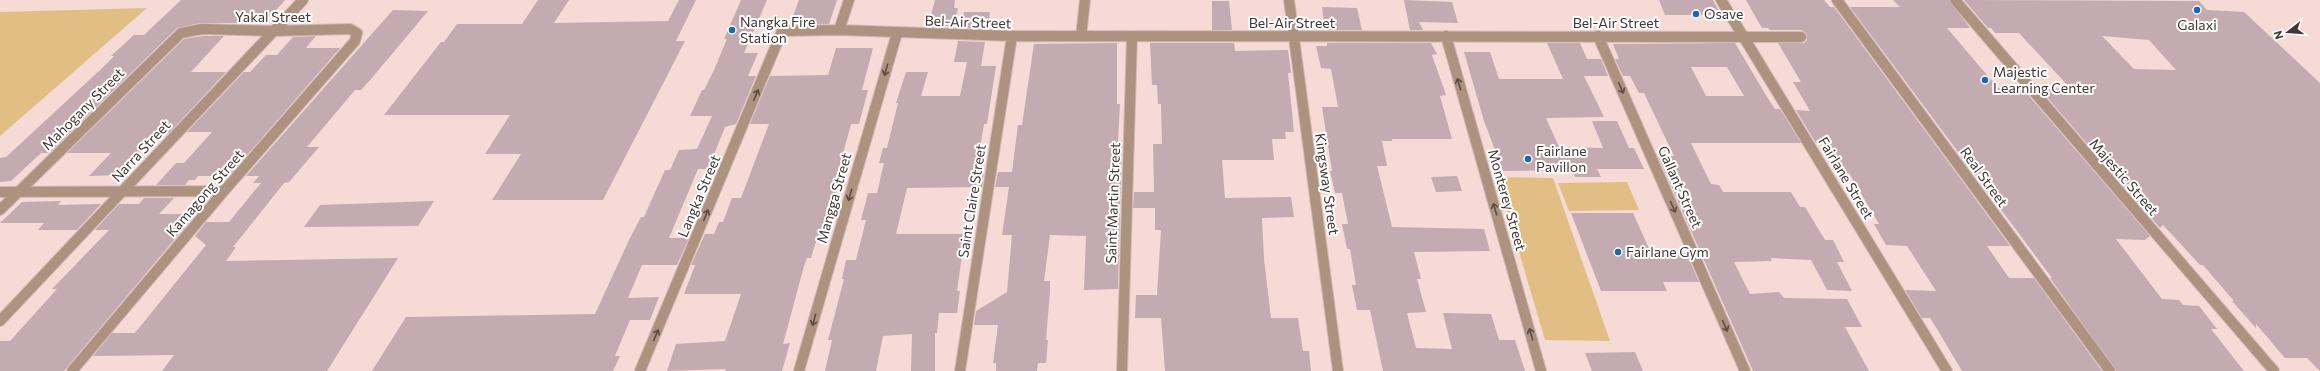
<svg xmlns="http://www.w3.org/2000/svg" width="2320" height="371" font-family="Commissioner,sans-serif">
<style>
.green{fill:#e1bf84}
.building{fill:#c4aab1;fill-rule:evenodd}
.lines{fill:none;stroke-linecap:round;stroke-linejoin:round}
.minor-casing{stroke:#d1b9b6;stroke-width:12}
.minor{stroke:#ae9280;stroke-width:10}
.oneway{stroke:#5c4d47}
.poi-dot{fill:#1866b5;stroke:#fff;stroke-width:1.5}
.labels{text-anchor:middle;stroke-width:4;stroke-linejoin:round;paint-order:stroke}
.poi-label{font-size:14px;fill:#403634;stroke:#fff;text-anchor:start}
.street-label{font-size:14px;fill:#403634;stroke:#fff}
</style>
<rect width="100%" height="100%" fill="#f5dad6"/>
<path class="green" d="M147,8L0,136V12Z
M1497,177L1553,178L1610,341L1545,340Z
M1627,182L1639,210L1569,211L1558,183Z"/>
<path class="building" d="M181,0H285L271,16H244L236,23H201L177,28L49,153H41L11,181L0,182V158L6,157L99,71L114,56H111L134,35H144Z
M538,0H569L554,23L668,21L679,0H696L676,41H685L603,200H492L521,154H485L510,115H384L441,42H444L457,24H522Z
M741,0H767L744,53H758L748,76H756L736,124L725,127L708,169H698L669,238H689L677,265H642L628,298L659,297L650,320H630L615,356H620L613,371H372L406,317L595,314L630,238L641,217H644L665,170H670L679,150L697,149L712,116H690L702,90H704L714,70L727,39H724Z
M799,0H837L829,24H790Z
M935,0H955L954,8H958L954,26H928Z
M1404,0L1452,2L1458,23L1419,22L1423,30H1410Z
M1659,0H1713L1721,15H1665Z
M1746,0H1824L1830,7H1834L2010,246H1987L2009,278H2034L2102,371H1962L1937,329L1930,318H1922L1905,290L1936,291L1907,246L1886,245L1874,224H1879L1849,173H1846L1825,143H1816L1796,110L1810,111L1793,82H1801L1778,43H1804L1807,40L1806,33L1801,30H1770L1768,28H1762Z
M1893,0H1949L1970,28H1947L1998,88L2023,89L2150,236L2145,240L2116,239L2162,299L2179,300L2183,305L2199,306L2217,329H2211L2244,371H2116L2050,278H2052L1850,7H1900Z
M1964,0L2199,1L2207,10L2244,12L2320,83V371L2307,358H2285L2256,324V328L2232,301H2234L2203,265H2200L2163,225L2160,228L2041,90H2047L2045,88L2071,89L2019,33H1995L1991,28H1988ZM2102,36L2149,40L2176,70L2134,69Z
M1212,1H1229L1232,30H1212Z
M1322,7L1357,8L1362,30H1325Z
M393,10L428,11L371,79L361,90H355L307,147H319L289,182L284,183L233,247H236L226,261L398,258L327,371H162L174,355L93,356L112,333H135L206,245L195,236L206,222H229L261,183H253L259,176H246Z
M964,12H990L988,29L961,28Z
M203,36H224L191,72H226L169,133L158,134L119,175L89,176L111,153H67L184,39Z
M316,36L306,48H340L229,176H198L195,180H189L185,185H156L176,163H184L212,132H187L244,72H250L266,55H277L293,37Z
M958,41L985,42L981,66H996L987,124H984L976,172H984L982,187L907,188L896,234H965L957,291H960L957,313H939L937,333H935V371H911L912,334L883,336L876,371H825L832,340H828L844,279H842L846,260H856L866,220H861L868,193H877L884,163H879L883,148H887L898,103H896L906,72H928L921,96H960L967,62H954Z
M1117,43V104H1120L1118,141H1122L1118,289L1084,290L1086,236L1050,235L1044,281H1050V291L1046,340H1048L1046,363H1038L1037,371H996V363H993L998,325H974L976,311L1007,292L1012,235H1002L1009,187H995L998,172H1012L1018,125H1022L1034,44Z
M1150,43H1234L1235,51L1288,50L1291,73H1288L1294,132H1285L1286,139H1272L1274,160H1222L1225,198L1291,197L1294,217L1262,218L1264,259L1271,318H1298L1303,351H1309L1311,371H1165L1161,318H1135L1136,295H1157L1161,230H1155V208H1133L1134,192H1154L1153,144H1162L1161,104H1158L1157,85H1152Z
M1327,43H1431L1437,54L1432,55L1446,95L1440,96L1452,139H1392V141H1382L1387,166H1377L1392,227L1484,229L1490,251L1414,252L1421,279H1417L1426,312L1407,313L1416,348L1452,349L1443,313L1491,314L1499,340H1515L1525,371H1383L1370,310H1357L1352,285H1356L1350,249H1347L1342,224H1348L1342,193H1335L1330,171H1332L1322,107H1338L1331,69L1321,68L1316,46H1327Z
M1547,43H1580L1587,59H1601L1608,76H1584L1604,117L1546,118L1559,147L1603,148L1592,121H1617L1629,148H1634L1644,169H1597L1601,177H1575L1572,170L1503,171L1484,121L1464,52H1490L1499,79H1563Z
M1735,43L1767,97L1775,109H1780L1801,143H1691L1711,184L1719,185L1723,192H1791L1800,207H1805L1825,240H1833L1844,262H1837L1852,291L1827,290L1811,260L1770,258L1772,261L1734,262L1750,294L1779,292L1784,298L1847,299L1862,327H1845L1869,371H1753L1658,156H1674L1644,93H1639L1630,76H1623L1615,59H1619L1613,44ZM1691,67H1727L1744,96H1706Z
M836,48H873L862,90H868L859,124H851L838,172H841L827,235H818L811,258H807L804,266L783,344L790,343L782,371H725L726,369L667,371L676,344L725,341L741,294H684L695,265H691L705,234H714L719,222H723L732,198H741L769,124H750L770,76L828,75Z
M1457,176L1462,191L1436,192L1431,177Z
M144,198H174L159,214H190L183,222H189L64,371H0V341H10L57,289H52L109,230H95L119,204H139Z
M61,201L58,205L101,204L77,230H38L44,223H0L22,202Z
M434,201L418,226L304,227L320,205Z
M1571,213H1633L1651,253H1686L1699,282H1663L1667,291H1601Z
M1635,352L1643,371H1592L1585,353Z"/>
<g class="lines">
<g class="minor-casing">
<path id="minor" d="M1289,0L1338,371
M1721,0L1947,371
M1837,0L2110,371
M1955,0L2274,371
M839,30L849,0
M1081,36L1085,0
M1446,36L1541,371
M1598,36L1745,371
M0,192L224,191
M0,210L181,33L202,29L274,31L350,29L357,33L355,41L224,191L72,371
M0,321L303,0
M640,371L782,31L839,30L1012,36L1801,37
M799,371L897,33
M960,371L1012,36
M1122,371L1132,36"/>
</g>
<use href="#minor" class="minor"/>
</g>
<defs><path id="oneway-shaft" d="M-6 0H5M1.5-3L5.5 0L1.5 3" fill="none" stroke-width="1.6" stroke-linecap="round" stroke-linejoin="round"/></defs>
<g class="oneway">
<use href="#oneway-shaft" transform="translate(886 70) rotate(106)"/>
<use href="#oneway-shaft" transform="translate(1459 84) rotate(-106)"/>
<use href="#oneway-shaft" transform="translate(1621 88) rotate(66)"/>
<use href="#oneway-shaft" transform="translate(756 95) rotate(-67)"/>
<use href="#oneway-shaft" transform="translate(850 195) rotate(106)"/>
<use href="#oneway-shaft" transform="translate(1673 207) rotate(66)"/>
<use href="#oneway-shaft" transform="translate(1495 209) rotate(-106)"/>
<use href="#oneway-shaft" transform="translate(706 215) rotate(-67)"/>
<use href="#oneway-shaft" transform="translate(814 320) rotate(106)"/>
<use href="#oneway-shaft" transform="translate(1725 326) rotate(66)"/>
<use href="#oneway-shaft" transform="translate(1531 334) rotate(-106)"/>
<use href="#oneway-shaft" transform="translate(656 335) rotate(-67)"/>
</g>
<g class="poi-dot">
<circle cx="2197" cy="10" r="4"/>
<circle cx="1696" cy="14" r="4"/>
<circle cx="732" cy="30" r="4"/>
<circle cx="1985" cy="80" r="4"/>
<circle cx="1528" cy="159" r="4"/>
<circle cx="1618" cy="252" r="4"/>
</g>
<g class="labels">
<g class="poi-label">
<text x="1704" y="19">Osave</text>
<text x="740" y="27">Nangka Fire<tspan x="740" dy="16">Station</tspan></text>
<text x="2197" y="30" text-anchor="middle">Galaxi</text>
<text x="1993" y="77">Majestic<tspan x="1993" dy="16">Learning Center</tspan></text>
<text x="1536" y="156">Fairlane<tspan x="1536" dy="16">Pavillon</tspan></text>
<text x="1626" y="257">Fairlane Gym</text>
</g>
<g class="street-label">
<text x="273" y="22">Yakal Street</text>
<text transform="translate(968 22) rotate(2)" y="5">Bel-Air Street</text>
<text x="1292" y="28">Bel-Air Street</text>
<text x="1616" y="28">Bel-Air Street</text>
<text transform="translate(83 109) rotate(-45)" y="5">Mahogany Street</text>
<text transform="translate(141 151) rotate(-47)" y="5">Narra Street</text>
<text transform="translate(1984 177) rotate(54)" y="5">Real Street</text>
<text transform="translate(2124 177) rotate(49)" y="5">Majestic Street</text>
<text transform="translate(1846 178) rotate(59)" y="5">Fairlane Street</text>
<text transform="translate(1327 184) rotate(82)" y="5">Kingsway Street</text>
<text transform="translate(1680 187) rotate(66)" y="5">Gallant Street</text>
<text transform="translate(205 193) rotate(-49)" y="5">Kamagong Street</text>
<text transform="translate(699 196) rotate(-67)" y="5">Langka Street</text>
<text transform="translate(834 198) rotate(-74)" y="5">Mangga Street</text>
<text transform="translate(1507 200) rotate(74)" y="5">Monterey Street</text>
<text transform="translate(972 201) rotate(-81)" y="5">Saint Claire Street</text>
<text transform="translate(1113 203) rotate(-88)" y="5">Saint Martin Street</text>
</g>
</g>
<g transform="translate(2288 32) rotate(253)" stroke="#ffffff" stroke-width="3" paint-order="stroke">
<path d="M0-3L7 15L0 10L-7 15Z" fill="#403634"/>
<text y="-6" font-size="11" font-weight="bold" text-anchor="middle" fill="#403634">N</text>
</g>
</svg>
